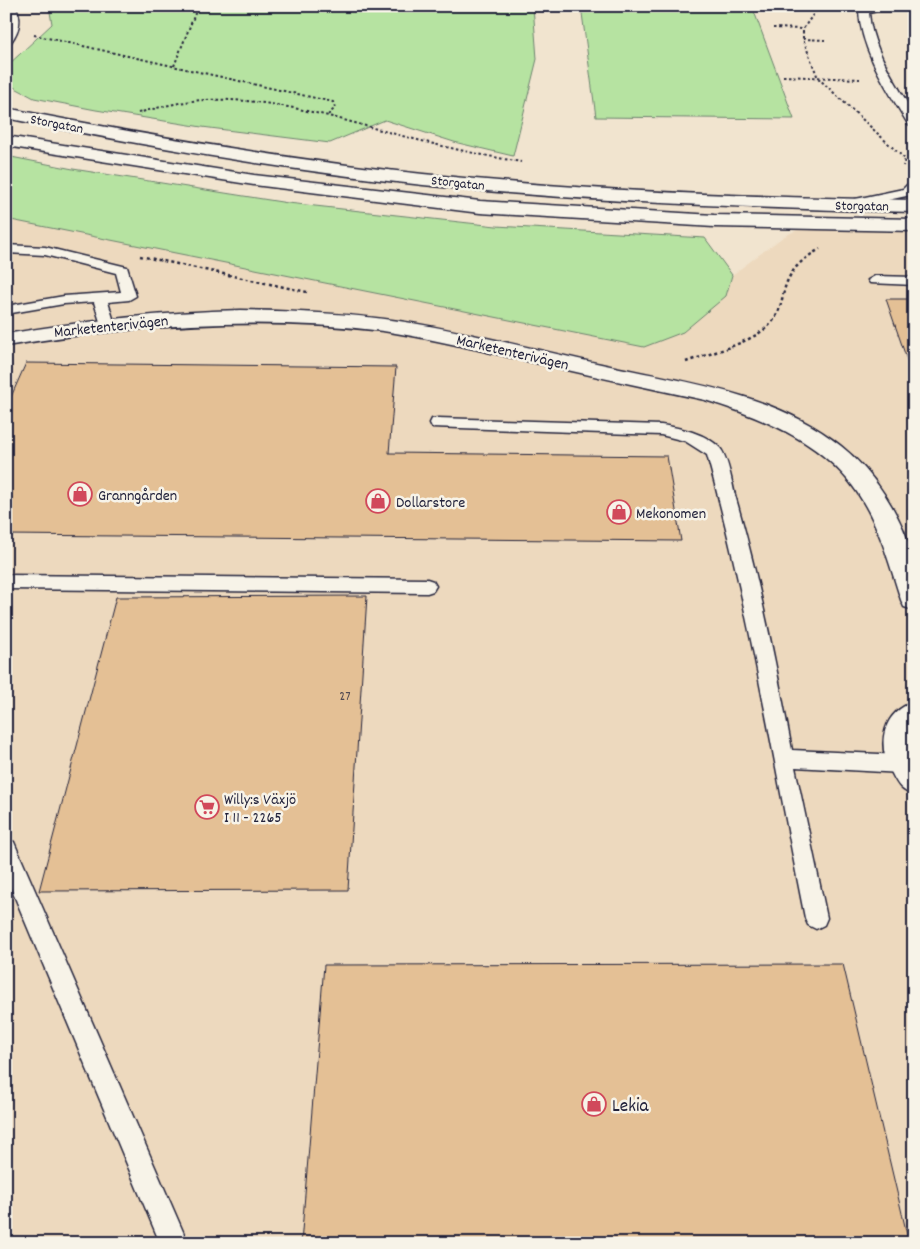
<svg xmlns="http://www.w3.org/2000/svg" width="920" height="1249" font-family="Dekko,sans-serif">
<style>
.built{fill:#edd9be}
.green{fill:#b6e3a1;stroke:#6c826e}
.building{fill:#e4c095;stroke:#22223b}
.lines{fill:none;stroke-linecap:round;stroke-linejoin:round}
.service-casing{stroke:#22223b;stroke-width:3}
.minor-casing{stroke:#22223b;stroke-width:3}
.tertiary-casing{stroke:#22223b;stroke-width:3}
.secondary-casing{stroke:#22223b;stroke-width:3}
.path-far1{stroke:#22223b;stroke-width:2;stroke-dasharray:2.5 2.5;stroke-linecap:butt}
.path{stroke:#22223b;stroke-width:2.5;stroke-dasharray:3 3;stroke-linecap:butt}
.service{fill:#f7f3e8;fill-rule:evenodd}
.minor{fill:#f7f3e8;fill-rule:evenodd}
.tertiary{fill:#f7f3e8;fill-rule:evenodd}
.secondary{fill:#f7f3e8;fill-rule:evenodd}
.labels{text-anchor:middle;stroke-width:5;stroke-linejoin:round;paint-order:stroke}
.far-street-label{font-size:14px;fill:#22223b;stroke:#f7f3e8}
.number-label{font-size:14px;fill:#524a52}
.street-label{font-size:16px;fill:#22223b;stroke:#f7f3e8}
.poi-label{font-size:16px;fill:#22223b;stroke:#f7f3e8;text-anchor:start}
.near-poi-label{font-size:19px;fill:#22223b;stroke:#f7f3e8;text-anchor:start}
</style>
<rect width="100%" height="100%" fill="#f1e4cf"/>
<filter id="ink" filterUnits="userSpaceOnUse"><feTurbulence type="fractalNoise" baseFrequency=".02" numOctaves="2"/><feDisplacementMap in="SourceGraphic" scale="10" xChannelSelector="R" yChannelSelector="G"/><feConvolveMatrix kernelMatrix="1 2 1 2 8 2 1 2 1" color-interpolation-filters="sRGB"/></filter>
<g filter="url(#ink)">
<path class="built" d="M6,217L726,296L732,275L783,237L809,224L914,225V1243H6Z"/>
<path class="green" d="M49,6H533L537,59L513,156L454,142L385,120L330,143L202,127L96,110L34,98L6,83V67L52,24Z
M581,6H752L794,119L596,117Z
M6,156L73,169L288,203L496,226L705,238L732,275L726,296L683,332L644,347L6,219Z"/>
<path class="building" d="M886,299H914V380Z
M26,363L396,367L389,453L667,456L681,541L6,535V408Z
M367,596L348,890L39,891L116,597Z
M843,964L909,1243H301L324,965Z"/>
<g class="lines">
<g class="service-casing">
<path id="service" d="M872,6H914V11H877L869,13C871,39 884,63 897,85C905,100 914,110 914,127L908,124C888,90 861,51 859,11Z
M914,181V192L911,195L851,208L845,204L846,201L903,189L910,182Z
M6,245L45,247L127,267L136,296L129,300L108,302L115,325L113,328H103L101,325L94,302L64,304L6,314V306L64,296L121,292L116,273L45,255L6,253Z
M875,276L914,277V285L870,283L868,280Z
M438,418L661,425C681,428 705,433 720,448C728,457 732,483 735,495C759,578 776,664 792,750L901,755L908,758L911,764L908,770L901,773L795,767L827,918L824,925L816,929L808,925L805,918C774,763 749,607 707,455L685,441L661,435L432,427L430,423L432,419Z
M6,575L427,579L433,581L436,586L433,591L427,593L6,589Z
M6,839L14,842L17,849L188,1243H160L6,876Z"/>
</g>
<g class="minor-casing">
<path id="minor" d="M241,310C294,311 347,313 399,321C467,331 534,350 601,364C683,382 774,392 841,446C875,473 902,516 913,557C917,573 914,594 914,610L904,607L901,600C890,566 881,531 862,500C829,444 764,418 705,400C638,386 572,371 505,356C465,347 424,337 383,331C257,316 131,325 6,346V334C84,321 162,312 241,310Z
M914,702V795C899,790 897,783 890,770C877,743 883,712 914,702Z"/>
</g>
<g class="tertiary-casing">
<path id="tertiary" d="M6,6H15C23,19 19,31 11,42L6,44Z"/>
</g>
<g class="secondary-casing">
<path id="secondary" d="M6,108C144,135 283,159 423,174C586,191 750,197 914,200V212C750,208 586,202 423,185C283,170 144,146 6,118Z
M6,136L254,175L480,201L714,215L914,219V231L714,227L480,213L254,185L6,146Z"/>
</g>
<path class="path-far1" d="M819,6L803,29V39L818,78L905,159L903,166
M773,28L803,29
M34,35L333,102L335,108L328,115
M803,39L825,40
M174,66L198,6
M783,76L860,79
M138,113C160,107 182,101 205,100C271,97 335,118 399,135C439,146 480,155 521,162"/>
<path class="path" d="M140,256L307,292
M686,362C710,353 757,342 773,321C779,313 781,304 783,295C788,272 799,261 820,249"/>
<use href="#service" class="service"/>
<use href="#minor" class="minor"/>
<use href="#tertiary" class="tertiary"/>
<use href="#secondary" class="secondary"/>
</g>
</g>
<defs>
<g id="shop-ring" transform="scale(1.25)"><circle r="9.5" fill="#f7f3e8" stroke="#d1495b" stroke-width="1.5"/><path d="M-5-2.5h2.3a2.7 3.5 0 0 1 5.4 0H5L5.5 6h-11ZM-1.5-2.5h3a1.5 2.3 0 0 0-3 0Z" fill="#d1495b"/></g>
<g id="supermarket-ring" transform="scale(1.25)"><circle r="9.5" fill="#f7f3e8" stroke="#d1495b" stroke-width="1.5"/><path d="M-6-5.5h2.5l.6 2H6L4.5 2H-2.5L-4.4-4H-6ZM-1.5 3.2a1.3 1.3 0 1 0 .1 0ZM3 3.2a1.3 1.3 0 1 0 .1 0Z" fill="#d1495b"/></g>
</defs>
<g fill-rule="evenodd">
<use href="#shop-ring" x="80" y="494"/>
<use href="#shop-ring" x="378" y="501"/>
<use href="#shop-ring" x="619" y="512"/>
<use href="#supermarket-ring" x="207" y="807"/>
<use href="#shop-ring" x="594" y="1104"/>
</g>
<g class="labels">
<g class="far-street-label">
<text transform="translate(57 123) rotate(11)" y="5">Storgatan</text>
<text transform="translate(458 182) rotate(6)" y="5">Storgatan</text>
<text transform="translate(862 205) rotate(1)" y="5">Storgatan</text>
</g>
<g class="number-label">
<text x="345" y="700">27</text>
</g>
<g class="street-label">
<text transform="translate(111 325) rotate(-6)" y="6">Marketenterivägen</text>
<text transform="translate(513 351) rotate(13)" y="6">Marketenterivägen</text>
</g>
<g class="poi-label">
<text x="98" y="500">Granngården</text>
<text x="396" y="507">Dollarstore</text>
<text x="636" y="518">Mekonomen</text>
<text x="224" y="804">Willy:s Växjö<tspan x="224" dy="18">I 11 - 2265</tspan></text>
</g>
<g class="near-poi-label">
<text x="612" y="1111">Lekia</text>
</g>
</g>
<rect width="920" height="1249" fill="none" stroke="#f7f3e8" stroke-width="25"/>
<rect x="12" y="12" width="895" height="1224" fill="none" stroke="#22223b" stroke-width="2" filter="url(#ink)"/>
</svg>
